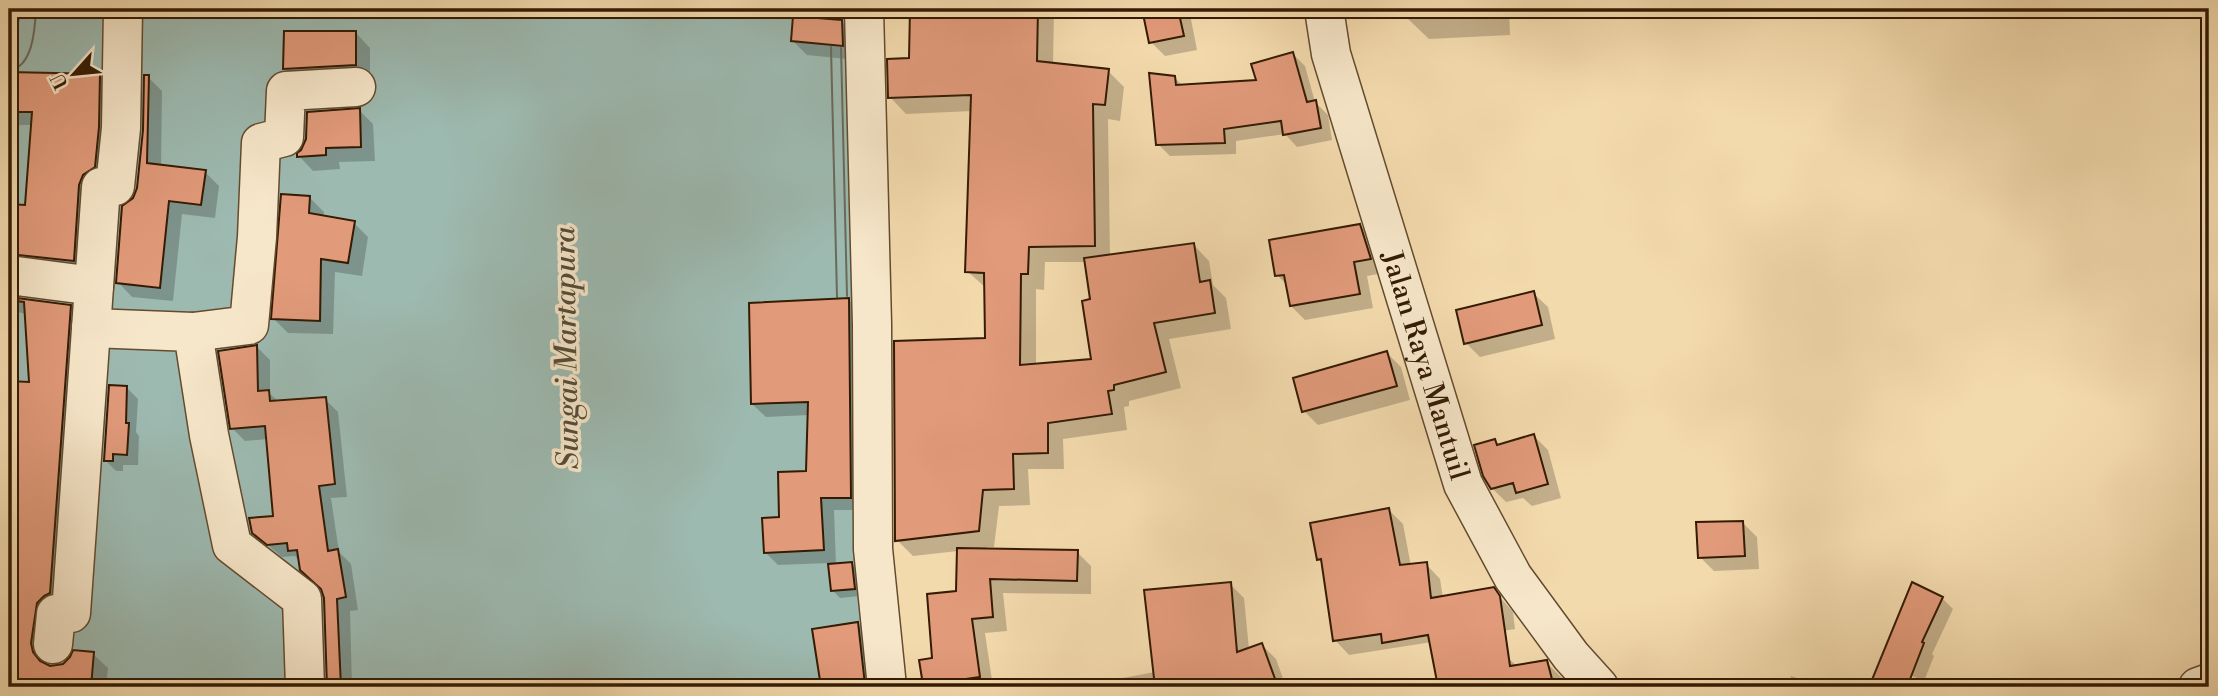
<svg xmlns="http://www.w3.org/2000/svg" width="2218" height="696" font-family="'Libre Bodoni',serif">
<style>
.water{fill:#9dbab1;stroke:#737a6c;stroke-width:2}
.shadow{fill:#0003;fill-rule:evenodd}
.lines{fill:none;stroke-linecap:round;stroke-linejoin:round}
.shore{stroke:#686a5a;stroke-width:2}
.building{fill:#e19a7a;stroke:#341b04;stroke-width:2}
.minor-casing{stroke:#644b2e;stroke-width:41}
.minor{stroke:#f7e7ca;stroke-width:38}
.labels{text-anchor:middle;stroke-width:7;stroke-linejoin:round;paint-order:stroke}
.street-label{font-size:28px;fill:#341b04;stroke:#f7e7ca}
.water-label{font-size:30px;font-style:italic;fill:#544b38;stroke:#f7e7ca}
</style>
<rect width="100%" height="100%" fill="#f3daad"/>
<filter id="stains"><feTurbulence type="fractalNoise" baseFrequency=".00286" numOctaves="4"/><feColorMatrix values="0 0 0 0 .2 0 0 0 0 .09 0 0 0 0 .02 0 0 0 .5 -.17"/></filter>
<radialGradient id="worn" r=".72"><stop offset=".6" stop-color="#630" stop-opacity="0"/><stop offset="1" stop-color="#630" stop-opacity=".3"/></radialGradient>
<path class="water" d="M21,9H856L883,687H9V64Z"/>
<path class="shadow" d="M77,9H121L116,18L87,19Z
M912,9H1054L1053,65L1108,71L1124,87L1120,121L1108,119L1110,256L1193,244L1209,261L1213,285L1226,298L1231,329L1169,339L1181,388L1129,401V406L1124,407L1127,430L1063,439L1064,469H1028L1030,505L999,506L994,547H987V550L1077,552L1091,566V594L1003,593L1007,631L985,633L993,687H925L921,661L934,660L957,593L958,551L913,556L897,540L986,340V288L967,271L972,111L906,114L890,97L911,60ZM1045,262H1087L1092,301L1093,361L1036,366V289L1044,290Z
M1145,9H1189L1197,50L1165,56L1151,42Z
M1408,9H1509L1510,35L1429,39L1408,19Z
M842,22L856,36L857,60L807,55L793,41Z
M356,33L370,48V79L299,83L285,69Z
M1293,54L1305,66L1315,102L1328,115L1332,140L1297,147L1285,134L1236,141V154L1170,156L1158,144L1175,78L1183,86L1258,82Z
M9,74L99,75L113,89L87,274L20,267L9,256V206H26L33,125H9Z
M148,77L162,91L161,166L205,172L219,186L215,218L182,214L173,301L132,297L118,282L138,189Z
M359,110L373,124L375,161L339,162L340,169L313,171L299,156Z
M310,198L324,212L323,218L354,223L368,237L362,276L335,272L333,334L288,333L273,318Z
M1360,225L1374,240L1384,273L1367,276L1373,308L1305,320L1291,306L1288,286L1277,275Z
M1533,293L1548,307L1555,339L1480,357L1466,343Z
M9,298L70,307L84,321L64,607L45,658L46,666L50,667L63,665L93,654L108,668L106,687H9V382L31,384L26,314L18,312L9,303Z
M849,300L862,313L863,510H834L836,565L852,564L859,571L861,596L840,598L833,591L830,563L778,565L765,552L781,519L807,473L809,415L766,417L752,404Z
M257,347L270,360V394L279,402L325,399L338,412L347,497L331,498L339,552L351,564L358,610L350,611L352,687H329L326,598L323,589L295,556L282,557L253,532L274,517L268,439L245,441L232,428Z
M1387,353L1401,367L1410,400L1318,425L1304,411Z
M127,388L138,399L136,432L139,436L138,465H123V471H116L105,460Z
M1534,436L1548,450L1561,498L1532,506L1523,498L1506,502L1492,488L1495,441L1500,446Z
M1389,510L1403,524L1411,566L1426,564L1440,579L1443,598L1493,589L1513,612L1515,629L1349,655L1335,640L1324,564L1318,559Z
M1742,522L1757,537L1759,569L1714,571L1700,557Z
M1230,584L1244,598L1249,649L1262,645L1276,659L1286,687H1102L1101,682L1155,672Z
M1913,584L1942,598L1953,609L1932,654L1934,656L1924,681L1894,668Z
M858,624L871,636L876,687H821L814,630Z
M1507,657L1518,667L1546,662L1563,679L1564,687H1440L1437,671Z
M1791,676L1825,687H1788Z"/>
<g class="lines">
<path class="shore" d="M831,47L837,297
M841,48L847,296
M9,70C33,68 35,28 36,9"/>
</g>
<path class="building" d="M910,9H1038L1037,61L1109,69L1105,105L1093,104L1095,246L1029,247L1028,274H1021L1020,365L1091,359L1082,301L1090,299L1084,258L1194,243L1200,282L1210,280L1215,313L1154,323L1166,372L1114,385V390L1108,391L1112,414L1048,423V453L1013,454L1014,489L983,490L979,531L895,541L894,341L985,338L984,273L965,272L971,95L888,98L887,59L909,58Z
M1142,9H1178L1184,36L1149,43Z
M793,16L842,20L843,46L791,41Z
M284,31H356V65L283,69Z
M1293,52L1307,102L1316,100L1321,128L1283,135L1281,121L1224,129L1225,143L1156,145L1149,73L1175,76L1176,85L1256,80L1251,64Z
M9,72L100,74L99,127L95,167L83,175L79,185L74,261L9,254V204L25,205L32,112H9Z
M144,75H149L147,163L206,170L201,205L169,201L160,288L116,283L122,206L133,198L137,188L143,130Z
M360,108L361,147L326,148V155L297,157V153L301,150L306,139L307,112Z
M281,194L310,196L309,213L355,221L348,263L321,259L320,321L271,319Z
M1360,224L1371,259L1354,262L1360,294L1290,306L1284,275L1275,276L1269,240Z
M1534,291L1542,325L1464,344L1456,310Z
M9,297L71,305L50,593L44,596L37,603L31,643L33,652L40,661L50,666L63,664L70,657L73,650L94,652L91,687H9V381L29,382L24,302L9,300Z
M849,298L851,498H821L824,550L764,553L762,518L779,517L778,472L806,471L808,402L751,404L749,303Z
M257,345L258,391L269,390L270,401L326,397L335,484L319,486L328,551L338,549L346,597L337,599L341,687H327L324,598L321,589L300,570L297,550L288,551L287,543L267,545L252,533L249,518L273,516L265,426L230,429L218,351Z
M1387,351L1397,386L1302,412L1293,378Z
M109,385L127,386L126,423H129L127,455L113,454V461H104Z
M1534,434L1548,484L1516,493L1513,483L1491,489L1483,476L1474,445L1495,439L1497,445Z
M1389,508L1400,565L1427,562L1431,598L1494,587L1500,596L1510,666L1547,660L1554,687H1438L1428,635L1382,643L1381,634L1333,641L1321,559L1317,560L1310,523Z
M1743,521L1745,556L1698,558L1696,522Z
M957,548L1078,550L1077,581L990,579L993,617L972,619L980,677L923,685L919,660L932,658L927,594L956,591Z
M852,562L855,589L831,591L828,564Z
M1231,582L1237,652L1262,643L1278,687H1155L1144,590Z
M1912,582L1943,597L1922,642L1924,643L1907,687H1869Z
M858,622L865,685L821,687L812,629Z"/>
<g class="lines">
<g class="minor-casing">
<g id="minor">
<path d="M864,9L872,324L873,549L887,687"/>
<path id="s1" d="M1324,9L1331,54L1463,484L1513,577L1571,656L1599,687"/>
<path d="M9,275L94,286"/>
<path d="M91,328L193,332L209,435L232,545L302,599L305,687"/>
<path d="M193,332L249,325L257,237L261,143L284,137L286,91L356,87"/>
<path d="M53,644L56,614L71,613L101,187L115,186L121,128L123,9"/>
<path d="M2198,687L2209,683"/>
</g>
</g>
<use href="#minor" class="minor"/>
</g>
<g class="labels">
<g class="street-label">
<text dy="10" stroke="none"><textPath href="#s1" startOffset="371">Jalan Raya Mantuil</textPath></text>
</g>
<g class="water-label">
<text transform="translate(566 348) rotate(-91)" y="10">Sungai Martapura</text>
</g>
</g>
<rect width="2218" height="696" fill="none" stroke="#f3daad" stroke-width="35"/>
<rect x="10" y="10" width="2197" height="675" fill="none" stroke="#341b04" stroke-width="3.5"/>
<rect x="18" y="18" width="2183" height="661" fill="none" stroke="#341b04" stroke-width="2"/>
<g transform="translate(74 74) rotate(243)" stroke="#f7e7ca" stroke-width="5" paint-order="stroke">
<path d="M0-5L12 26L0 18L-12 26Z" fill="#341b04"/>
<text y="-10" font-size="19" font-weight="bold" text-anchor="middle" fill="#341b04">U</text>
</g>
<rect width="100%" height="100%" filter="url(#stains)"/>
<rect width="100%" height="100%" fill="url(#worn)"/>
</svg>
